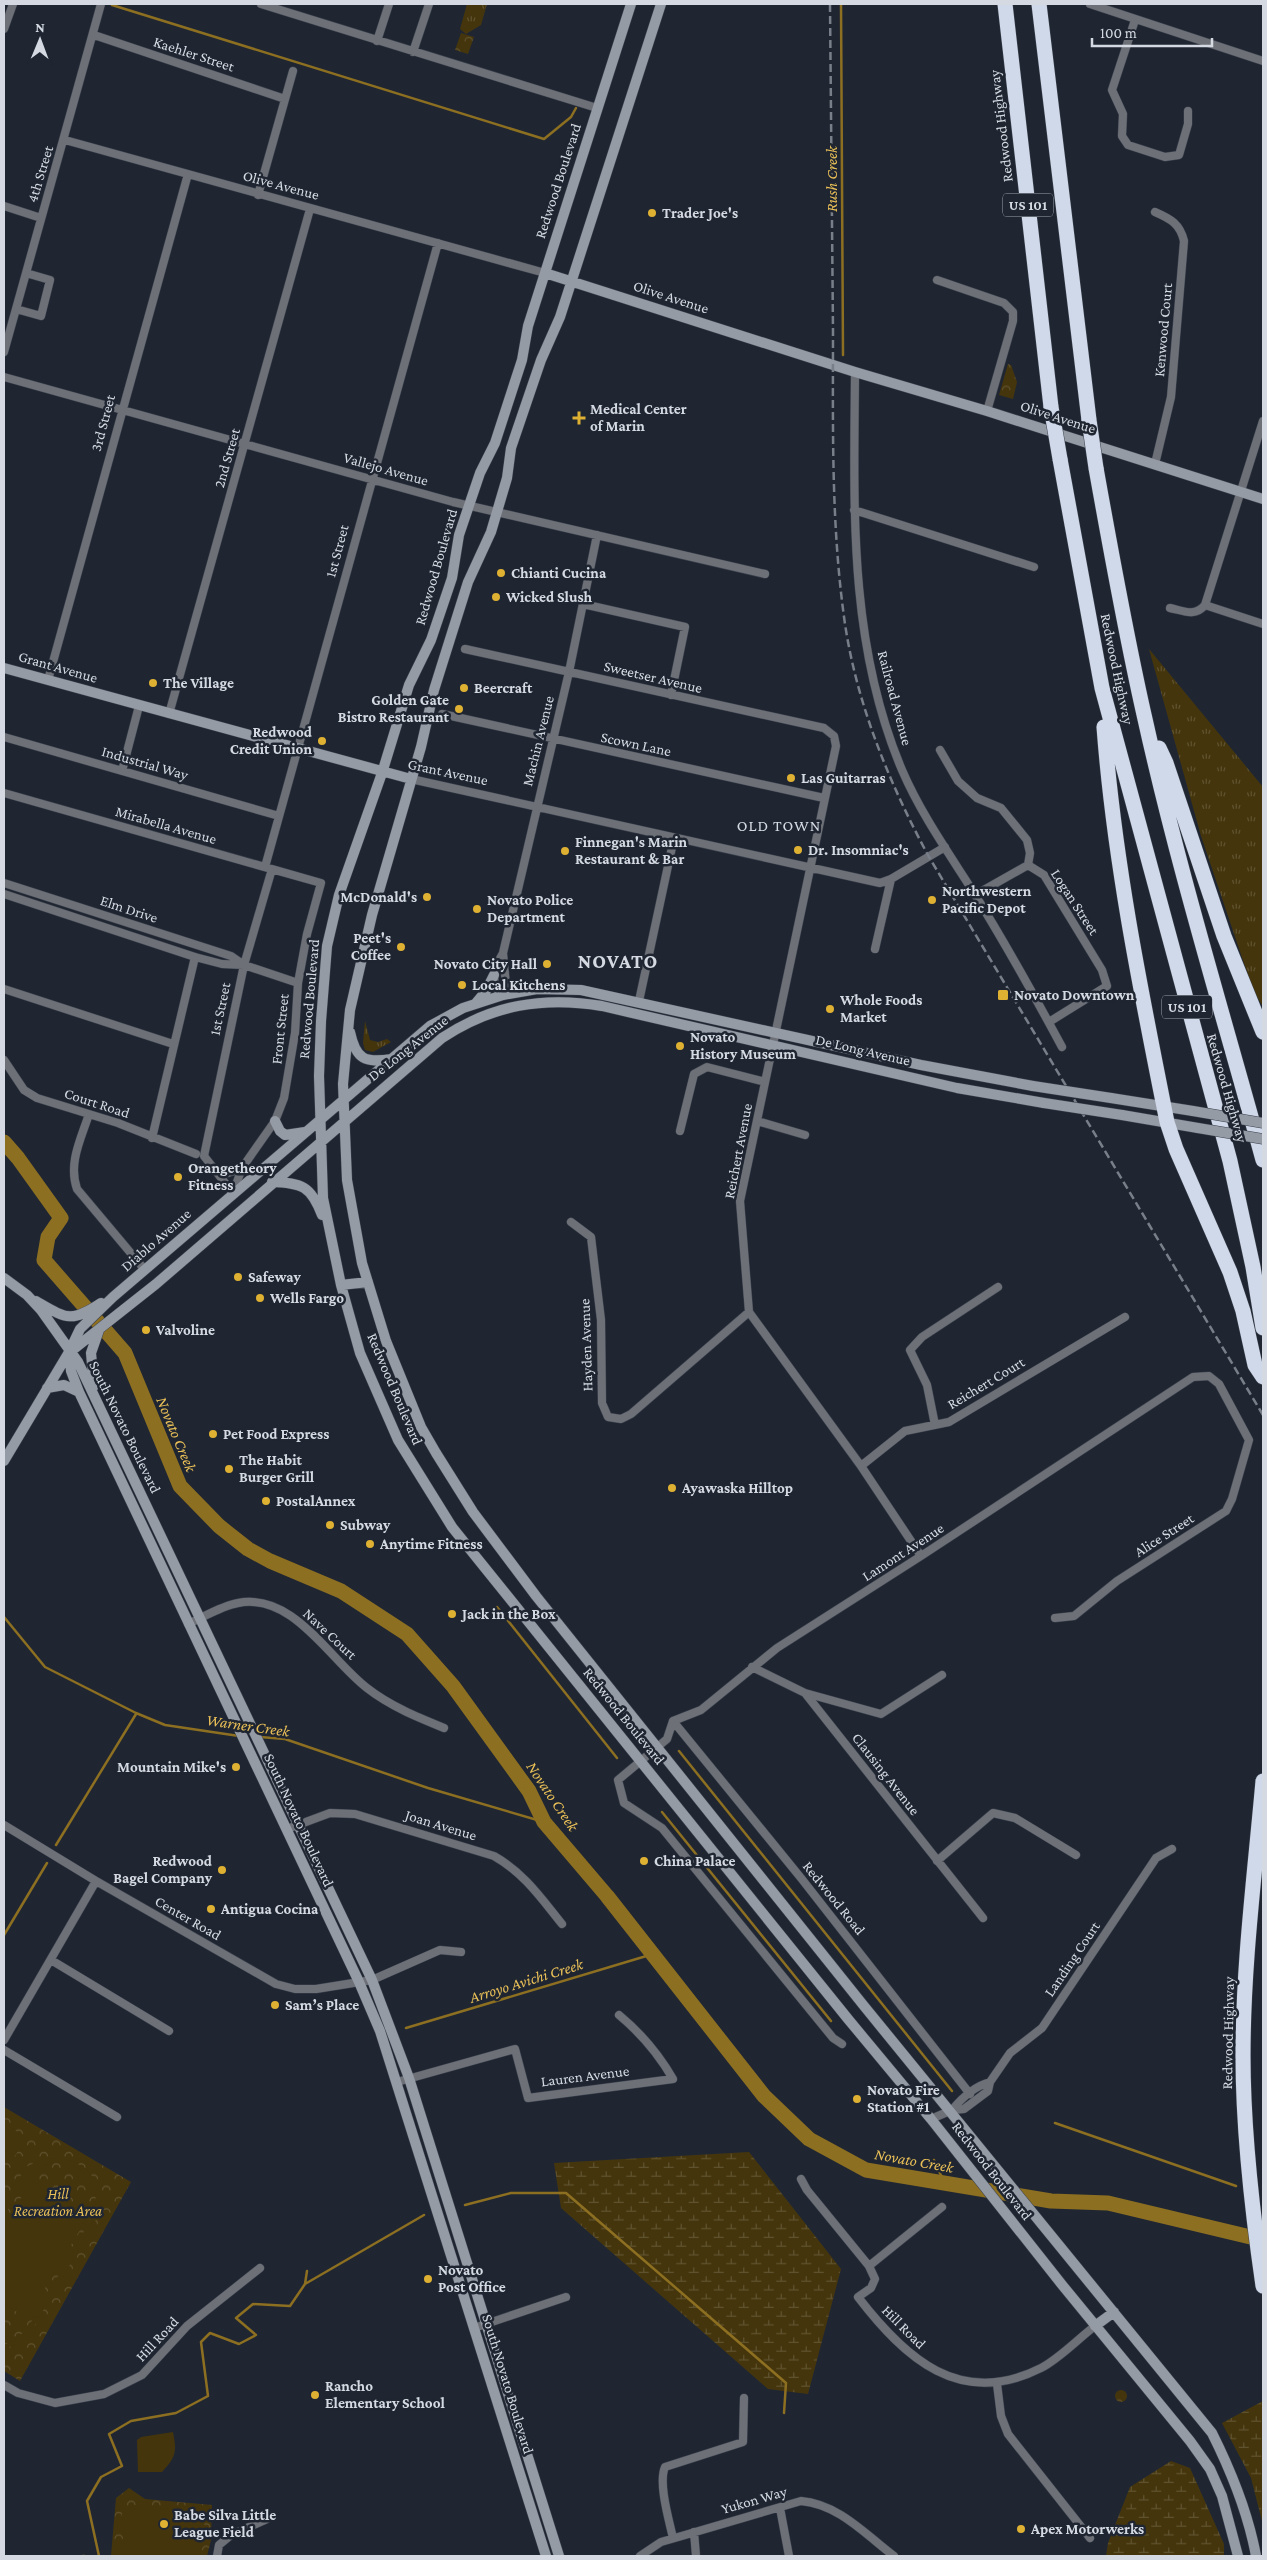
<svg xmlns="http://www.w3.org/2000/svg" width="1267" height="2560" font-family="'Crimson Pro',serif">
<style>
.grass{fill:url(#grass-tufts)}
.forest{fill:url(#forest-crowns)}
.wetland{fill:url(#wetland-marsh)}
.pitch{fill:#45350c}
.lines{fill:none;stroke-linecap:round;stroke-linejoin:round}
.stream{stroke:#8d6f21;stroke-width:2.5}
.river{stroke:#8d6f21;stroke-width:15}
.street-casing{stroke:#3c434e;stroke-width:9}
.secondary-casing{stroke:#3c434e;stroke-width:11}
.highway-casing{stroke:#3c434e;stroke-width:16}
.street{stroke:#6d7077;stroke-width:8}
.secondary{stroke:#959ba5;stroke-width:10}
.highway{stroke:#d0d9ea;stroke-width:15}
.rail{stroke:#797f89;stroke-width:2.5;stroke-dasharray:8 4;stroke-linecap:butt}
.secondary-bridge-casing{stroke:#3c434e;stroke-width:11;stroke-linecap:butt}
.highway-bridge-casing{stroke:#3c434e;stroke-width:16;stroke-linecap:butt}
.secondary-bridge{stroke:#959ba5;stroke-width:10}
.highway-bridge{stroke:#d0d9ea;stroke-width:15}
.poi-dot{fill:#dfb133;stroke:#1f2632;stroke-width:2}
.labels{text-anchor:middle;stroke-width:5;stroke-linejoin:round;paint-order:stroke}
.shield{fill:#1f2632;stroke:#9ea4ad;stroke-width:1}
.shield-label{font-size:14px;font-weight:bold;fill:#d5dae2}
.street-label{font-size:15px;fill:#d5dae2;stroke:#1f2632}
.poi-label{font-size:15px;font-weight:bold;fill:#d5dae2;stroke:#1f2632;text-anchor:start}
.park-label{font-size:15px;font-style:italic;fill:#e9bf57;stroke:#1f2632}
.water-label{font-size:16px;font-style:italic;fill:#e9bf57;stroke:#1f2632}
.neighbourhood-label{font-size:16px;letter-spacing:1px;fill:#d5dae2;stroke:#1f2632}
.district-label{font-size:20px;font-weight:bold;letter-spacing:1px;fill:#d5dae2;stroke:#1f2632}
</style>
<defs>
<pattern id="grass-tufts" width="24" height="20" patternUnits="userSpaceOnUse" patternTransform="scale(1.25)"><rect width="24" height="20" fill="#45350c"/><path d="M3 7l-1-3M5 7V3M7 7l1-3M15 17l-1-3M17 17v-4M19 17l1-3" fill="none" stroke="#5f522f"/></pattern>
<pattern id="forest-crowns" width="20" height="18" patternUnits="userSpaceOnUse" patternTransform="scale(1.25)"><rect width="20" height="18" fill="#45350c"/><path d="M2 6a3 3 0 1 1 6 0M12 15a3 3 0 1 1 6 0" fill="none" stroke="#5f522f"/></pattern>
<pattern id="wetland-marsh" width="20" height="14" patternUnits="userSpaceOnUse" patternTransform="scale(1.25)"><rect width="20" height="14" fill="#45350c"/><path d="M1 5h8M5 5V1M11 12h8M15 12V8" fill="none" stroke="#5f522f"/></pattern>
</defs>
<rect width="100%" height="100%" fill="#1f2632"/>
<path class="grass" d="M467,4H487L481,25L466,34L460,29Z
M1149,649L1263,787V1007L1253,990L1201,836Z
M365,1021L370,1040L378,1042L387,1039L391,1042L373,1052L365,1050L363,1043Z"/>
<path class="forest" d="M461,33L474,37L468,54L455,50Z
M1008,364L1011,365L1017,382L1013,399L999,395Z
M4,2107L131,2182L20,2381L4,2371Z
M1115 2396a6 6 0 1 1 12 0a6 6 0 1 1-12 0Z
M129,2488L145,2499L212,2505L211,2540L207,2556H111L116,2498Z"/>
<path class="wetland" d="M749,2152L841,2269L808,2394L768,2389L561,2208L554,2163Z
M1263,2401V2525L1251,2478L1222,2423Z
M1171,2461L1190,2468L1224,2544V2556H1106L1108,2543L1130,2487Z"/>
<path class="pitch" d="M4,2124L26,2137L15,2156L4,2150Z
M55,2158C86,2160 105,2182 100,2213L30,2333L17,2344L4,2349V2345L17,2339L29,2326L96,2211C96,2204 96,2198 95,2191C89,2167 57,2153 36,2169C22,2180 13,2202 4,2217V2204L26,2167L43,2159Z
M31,2181L89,2215L27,2318L4,2304V2227Z
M173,2432C177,2452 176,2457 162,2472H138L137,2440L141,2437Z
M133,2505L206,2513L203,2534L193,2556H125L122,2514Z"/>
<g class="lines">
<path class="stream" d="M841,4L843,355
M112,5L544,139L571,117L576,108
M497,1607L617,1758
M4,1617L45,1667L136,1713L165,1725L239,1736
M260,1737L285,1739L428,1788L544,1822
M679,1751L952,2091
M662,1812L831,2021
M56,1845L136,1714
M4,1935L47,1863
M406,2028L653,1954
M1055,2123L1236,2186
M934,2160L945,2184
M465,2205L511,2193H566L786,2383L784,2413
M305,2284L424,2215
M83,2556H84
M99,2556L87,2501L101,2477L122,2466L109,2434L131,2421L176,2413L208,2396L201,2342L210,2333L239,2344L256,2335L236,2318L253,2304L290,2306L305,2284L307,2271"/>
<path class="river" d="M4,1142L18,1158L61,1218L48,1237L44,1260L125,1353L180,1486L219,1526L248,1549L270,1561L341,1591L407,1634L453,1686L529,1791L544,1822L607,1896L764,2096L809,2139L866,2170L1051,2201L1108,2203L1263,2240"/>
<g class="street-casing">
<path id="street" d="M261,4L597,108
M1090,4L1263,61
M1135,20L1112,90L1123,114L1122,136L1128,145L1165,157L1179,155L1188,124V111
M4,29L13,4
M94,35L285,99
M377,41L389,4
M413,52L429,4
M65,140L545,273
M258,195L293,71
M4,206L41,218
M937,280L1004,303L1013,312V321L987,411
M16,309L41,316L50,280L26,273
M4,352L101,4
M855,372C854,506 848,643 902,770C921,814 948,852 974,893C1005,943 1034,995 1062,1047
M4,377L453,502L765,574
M1155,464L1171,397L1184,241C1180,224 1171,219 1155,212
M854,510L1034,567
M583,604L685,627L671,695
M1205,605L1263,624
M1170,608C1184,611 1195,617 1205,605L1263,421
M465,649L824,728L834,736L836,746L740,1201L749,1312L861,1466L921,1556
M48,680L188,174
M169,714L310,209
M442,714L824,798
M4,737L279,816
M940,750L958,781L977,798L1001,808L1027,840L1030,853L1028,865
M122,771L139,706
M411,779L880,883L891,879L945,847
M4,793L321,883L307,934L298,983L295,1033L284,1098L275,1121L242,1168L233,1193
M1028,865L1044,875L1102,970L1107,986L1049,1022
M265,867L438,243
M4,883L231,956L244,965
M4,894L195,957L222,964L244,965L298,983
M975,895L1028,865
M875,949L891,879
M503,953C495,966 488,984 503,995L506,985L503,953L569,672L597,535
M4,989L173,1044
M639,1001L674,838
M4,1060L24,1090L37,1098L118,1123L196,1154
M89,1114C81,1139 68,1163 77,1189L145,1270
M757,1121L805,1135
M680,1131L694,1074L707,1067L765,1082
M152,1138L195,957
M215,1170L228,1173L242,1168
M233,1193L204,1156L244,965L272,869
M571,1222L591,1237L601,1320L602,1403L608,1417L621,1419L631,1414L749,1312
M935,1425L927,1385L910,1350L922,1337L998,1287
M861,1466L905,1431L949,1422L1125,1317
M188,1624C204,1617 221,1606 238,1603C293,1592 330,1660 367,1688C390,1706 417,1717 444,1728
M752,1667L805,1693L983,1918
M805,1693L881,1714L942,1675
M673,1721L801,1878L970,2094
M4,1825L96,1881L276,1984L295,1989H316L372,1980L440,1950L461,1952
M287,1829L330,1813L355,1814L494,1856C524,1873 541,1898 562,1924
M937,1861L993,1813L1015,1818L1076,1855
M51,1960L169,2031
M4,2040L96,1881
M842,2044L833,2038L662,1828L624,1803L618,1780L667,1739L673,1721L701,1710L777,1648L921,1556L1193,1377L1209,1376L1219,1384L1249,1440L1232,1499L1226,1511L1117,1581L1074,1616L1055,1618
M4,2050L117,2117
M397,2082L515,2049L528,2098L673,2079C658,2053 642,2034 619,2015
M952,2110C961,2099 975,2086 990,2082
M931,2119L952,2110L964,2109L988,2091L990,2082L1010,2053L1042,2028L1156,1858L1172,1849
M801,2179L807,2190L869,2266L875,2279L871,2288L858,2297C905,2358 960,2409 1041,2368C1059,2359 1079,2338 1095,2326
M869,2266L942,2207
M474,2328L566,2297
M997,2384L1001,2416L1008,2434L1090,2538
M4,2385L18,2393L55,2403L104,2394L142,2375L187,2326L260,2268
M780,2508L789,2556
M694,2532L696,2556
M673,2538C669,2520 658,2483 665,2467L743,2442L744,2398
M217,2556L219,2545L231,2535L267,2519
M640,2556L661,2542L801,2501C838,2504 865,2534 894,2556"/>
</g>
<g class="secondary-casing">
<path id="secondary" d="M631,4L528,326L522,360L495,443L480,473L459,535L452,578L431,640L409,685L382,773L339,895L327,946L321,1021L319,1076L323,1198L341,1285L360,1353L398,1440L452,1527L848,2019L931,2119L1063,2286L1190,2441L1210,2469L1222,2496L1238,2556
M661,4L560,317L541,360L511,448L507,478L491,532L468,582L434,690L421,747L372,915L350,1010L343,1084L347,1180L362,1263L386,1341L421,1427L436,1453L473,1512L536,1596L864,2006L1212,2433C1232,2473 1248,2512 1256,2556
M545,273L855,372L987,411L1263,499
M4,668L411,779
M476,1003L486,991L494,975
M350,1032C356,1060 365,1063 392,1059
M1111,1098L1193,1111
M1122,1115L1198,1128
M275,1121L280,1131L285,1135L305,1132
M272,1182C302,1183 311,1186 322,1215
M4,1278L27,1295L41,1310L78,1362L372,1980L409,2078L559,2556
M341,1285L368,1282
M36,1301C67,1319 71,1323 101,1303
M69,1352L71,1371L79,1392L359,1982L380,2031L546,2556
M70,1352L156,1284L442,1038C492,1005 543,996 602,1006L957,1088L1044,1103
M94,1386L91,1353L99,1330
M47,1388L64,1385L79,1392
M4,1461L69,1352L80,1329L113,1297L430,1026L463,1008L503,995L537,989L581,990L921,1065L1033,1086
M1095,2326L1114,2312"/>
</g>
<g class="highway-casing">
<path id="highway" d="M1005,4L1051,407
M1039,4L1089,420
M1060,459L1102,688L1230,1161L1253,1267L1263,1328
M1096,468C1111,552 1126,636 1145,719C1178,868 1223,1014 1263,1160
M1104,727C1114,860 1141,992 1167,1122L1176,1149L1230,1272L1243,1311L1255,1365L1263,1377
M1159,748L1166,763L1224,936L1263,1032
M1263,1781C1255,1872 1243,1964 1243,2056C1243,2133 1252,2210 1263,2286"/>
</g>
<use href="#street" class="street"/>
<use href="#secondary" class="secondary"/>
<use href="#highway" class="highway"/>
<path class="rail" d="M830,4C831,113 832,222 833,331C833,429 831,527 845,624C857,705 890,785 929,857L1263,1415"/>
<g class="secondary-bridge-casing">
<path id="secondary-bridge" d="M1033,1086L1111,1098
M1044,1103L1122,1115
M1193,1111L1263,1123
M1198,1128L1263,1139"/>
</g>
<g class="highway-bridge-casing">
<path id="highway-bridge" d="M1051,407L1060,459
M1089,420L1096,468"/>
</g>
<use href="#secondary-bridge" class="secondary-bridge"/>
<use href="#highway-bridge" class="highway-bridge"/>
</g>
<g class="poi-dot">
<circle cx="652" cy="213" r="5"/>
<path d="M576.5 410.5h5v5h5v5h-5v5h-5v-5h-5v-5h5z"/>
<circle cx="501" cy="573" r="5"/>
<circle cx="496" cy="597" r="5"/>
<circle cx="153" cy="683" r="5"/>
<circle cx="464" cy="688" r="5"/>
<circle cx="459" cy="709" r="5"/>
<circle cx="322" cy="741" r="5"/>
<circle cx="791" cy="778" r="5"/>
<circle cx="798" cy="850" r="5"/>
<circle cx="565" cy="851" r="5"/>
<circle cx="427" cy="897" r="5"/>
<circle cx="932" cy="900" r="5"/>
<circle cx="477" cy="909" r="5"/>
<circle cx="401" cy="947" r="5"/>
<circle cx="547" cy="964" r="5"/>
<circle cx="462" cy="985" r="5"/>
<rect x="997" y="989" width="12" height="12" rx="2.5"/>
<circle cx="830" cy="1009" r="5"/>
<circle cx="680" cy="1046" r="5"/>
<circle cx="178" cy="1177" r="5"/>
<circle cx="238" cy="1277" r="5"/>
<circle cx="260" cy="1298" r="5"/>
<circle cx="146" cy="1330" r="5"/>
<circle cx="213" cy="1434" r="5"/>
<circle cx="229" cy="1469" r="5"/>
<circle cx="672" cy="1488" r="5"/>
<circle cx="266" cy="1501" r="5"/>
<circle cx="330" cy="1525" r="5"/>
<circle cx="370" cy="1544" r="5"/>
<circle cx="452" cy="1614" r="5"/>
<circle cx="236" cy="1767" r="5"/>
<circle cx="644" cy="1861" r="5"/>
<circle cx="222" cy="1870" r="5"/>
<circle cx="211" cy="1909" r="5"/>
<circle cx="275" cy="2005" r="5"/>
<circle cx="857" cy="2099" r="5"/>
<circle cx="428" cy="2279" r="5"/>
<circle cx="315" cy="2395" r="5"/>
<circle cx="164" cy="2524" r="5"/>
<circle cx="1021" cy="2529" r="5"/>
</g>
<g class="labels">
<g class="shield">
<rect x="1003" y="193.5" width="50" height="23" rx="4"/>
<rect x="1162" y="995.5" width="50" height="23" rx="4"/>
</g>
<g class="shield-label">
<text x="1028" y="210">US 101</text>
<text x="1187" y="1012">US 101</text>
</g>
<g class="street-label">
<text transform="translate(194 54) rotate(18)" y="5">Kaehler Street</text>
<text transform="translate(1001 126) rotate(-97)" y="5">Redwood Highway</text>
<text transform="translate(40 174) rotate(-73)" y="5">4th Street</text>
<text transform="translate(558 181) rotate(-72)" y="5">Redwood Boulevard</text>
<text transform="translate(281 185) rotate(15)" y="5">Olive Avenue</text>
<text transform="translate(671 297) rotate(18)" y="5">Olive Avenue</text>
<text transform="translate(1163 330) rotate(-85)" y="5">Kenwood Court</text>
<text transform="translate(1058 417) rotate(18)" y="5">Olive Avenue</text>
<text transform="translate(103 423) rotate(-75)" y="5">3rd Street</text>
<text transform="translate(227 458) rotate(-74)" y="5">2nd Street</text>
<text transform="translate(386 469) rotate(16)" y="5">Vallejo Avenue</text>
<text transform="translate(337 551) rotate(-75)" y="5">1st Street</text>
<text transform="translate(436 567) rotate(-74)" y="5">Redwood Boulevard</text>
<text transform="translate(58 667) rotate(16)" y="5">Grant Avenue</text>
<text transform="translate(1117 669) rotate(78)" y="5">Redwood Highway</text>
<text transform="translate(653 677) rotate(13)" y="5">Sweetser Avenue</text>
<text transform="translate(895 698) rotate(75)" y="5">Railroad Avenue</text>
<text transform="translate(538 741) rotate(-76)" y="5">Machin Avenue</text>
<text transform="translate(636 744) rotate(12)" y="5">Scown Lane</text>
<text transform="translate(145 763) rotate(16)" y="5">Industrial Way</text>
<text transform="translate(448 772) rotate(12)" y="5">Grant Avenue</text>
<text transform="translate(166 825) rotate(16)" y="5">Mirabella Avenue</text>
<text transform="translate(1075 902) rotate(57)" y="5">Logan Street</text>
<text transform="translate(129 909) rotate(18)" y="5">Elm Drive</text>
<text transform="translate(309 999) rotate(-85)" y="5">Redwood Boulevard</text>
<text transform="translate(220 1009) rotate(-78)" y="5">1st Street</text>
<text transform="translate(280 1029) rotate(-84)" y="5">Front Street</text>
<text transform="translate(408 1048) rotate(-38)" y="5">De Long Avenue</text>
<text transform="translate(863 1050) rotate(13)" y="5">De Long Avenue</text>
<text transform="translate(1227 1088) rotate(74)" y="5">Redwood Highway</text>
<text transform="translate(97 1103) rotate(18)" y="5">Court Road</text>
<text transform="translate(738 1151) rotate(-79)" y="5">Reichert Avenue</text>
<text transform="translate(156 1240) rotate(-41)" y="5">Diablo Avenue</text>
<text transform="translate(586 1345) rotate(-92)" y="5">Hayden Avenue</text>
<text transform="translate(986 1383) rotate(-31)" y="5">Reichert Court</text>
<text transform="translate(395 1389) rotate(67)" y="5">Redwood Boulevard</text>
<text transform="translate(125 1427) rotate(64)" y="5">South Novato Boulevard</text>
<text transform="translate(1164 1535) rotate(-33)" y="5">Alice Street</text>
<text transform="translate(903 1552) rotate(-33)" y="5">Lamont Avenue</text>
<text transform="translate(330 1634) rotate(43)" y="5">Nave Court</text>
<text transform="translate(624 1716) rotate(51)" y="5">Redwood Boulevard</text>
<text transform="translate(886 1774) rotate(52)" y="5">Clausing Avenue</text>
<text transform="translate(299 1820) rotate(65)" y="5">South Novato Boulevard</text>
<text transform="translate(441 1825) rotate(17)" y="5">Joan Avenue</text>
<text transform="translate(834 1898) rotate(51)" y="5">Redwood Road</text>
<text transform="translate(188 1918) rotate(30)" y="5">Center Road</text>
<text transform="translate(1072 1959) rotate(-56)" y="5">Landing Court</text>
<text transform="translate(1228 2033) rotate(-89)" y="5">Redwood Highway</text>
<text transform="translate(585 2076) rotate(-7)" y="5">Lauren Avenue</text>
<text transform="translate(992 2171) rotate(52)" y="5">Redwood Boulevard</text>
<text transform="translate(904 2327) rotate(45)" y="5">Hill Road</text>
<text transform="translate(157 2339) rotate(-47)" y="5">Hill Road</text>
<text transform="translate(508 2384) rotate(73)" y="5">South Novato Boulevard</text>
<text transform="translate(754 2500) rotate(-16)" y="5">Yukon Way</text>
</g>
<g class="poi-label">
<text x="662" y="218">Trader Joe's</text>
<text x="590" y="414">Medical Center<tspan x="590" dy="17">of Marin</tspan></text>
<text x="511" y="578">Chianti Cucina</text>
<text x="506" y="602">Wicked Slush</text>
<text x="163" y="688">The Village</text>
<text x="474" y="693">Beercraft</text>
<text x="449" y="705" text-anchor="end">Golden Gate<tspan x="449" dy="17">Bistro Restaurant</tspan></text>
<text x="312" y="737" text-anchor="end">Redwood<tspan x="312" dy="17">Credit Union</tspan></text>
<text x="801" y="783">Las Guitarras</text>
<text x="575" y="847">Finnegan's Marin<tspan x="575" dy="17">Restaurant &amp; Bar</tspan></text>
<text x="808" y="855">Dr. Insomniac's</text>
<text x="942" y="896">Northwestern<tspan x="942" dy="17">Pacific Depot</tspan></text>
<text x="417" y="902" text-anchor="end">McDonald's</text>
<text x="487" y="905">Novato Police<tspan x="487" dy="17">Department</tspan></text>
<text x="391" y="943" text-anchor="end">Peet's<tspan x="391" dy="17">Coffee</tspan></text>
<text x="537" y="969" text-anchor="end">Novato City Hall</text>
<text x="472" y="990">Local Kitchens</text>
<text x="1014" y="1000">Novato Downtown</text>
<text x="840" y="1005">Whole Foods<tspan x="840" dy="17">Market</tspan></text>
<text x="690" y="1042">Novato<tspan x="690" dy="17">History Museum</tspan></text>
<text x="188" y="1173">Orangetheory<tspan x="188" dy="17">Fitness</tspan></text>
<text x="248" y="1282">Safeway</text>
<text x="270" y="1303">Wells Fargo</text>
<text x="156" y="1335">Valvoline</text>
<text x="223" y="1439">Pet Food Express</text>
<text x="239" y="1465">The Habit<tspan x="239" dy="17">Burger Grill</tspan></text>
<text x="682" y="1493">Ayawaska Hilltop</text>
<text x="276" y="1506">PostalAnnex</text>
<text x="340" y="1530">Subway</text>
<text x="380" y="1549">Anytime Fitness</text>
<text x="462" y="1619">Jack in the Box</text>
<text x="226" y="1772" text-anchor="end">Mountain Mike's</text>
<text x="212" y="1866" text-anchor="end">Redwood<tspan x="212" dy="17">Bagel Company</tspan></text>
<text x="654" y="1866">China Palace</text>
<text x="221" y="1914">Antigua Cocina</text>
<text x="285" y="2010">Sam’s Place</text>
<text x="867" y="2095">Novato Fire<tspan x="867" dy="17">Station #1</tspan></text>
<text x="438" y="2275">Novato<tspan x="438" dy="17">Post Office</tspan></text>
<text x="325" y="2391">Rancho<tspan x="325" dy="17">Elementary School</tspan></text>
<text x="174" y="2520">Babe Silva Little<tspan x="174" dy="17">League Field</tspan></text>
<text x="1031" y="2534">Apex Motorwerks</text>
</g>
<g class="park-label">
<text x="58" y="2199">Hill<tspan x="58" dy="17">Recreation Area</tspan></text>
</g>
<g class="water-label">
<text transform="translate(831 179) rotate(-90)" y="6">Rush Creek</text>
<text transform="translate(177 1434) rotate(67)" y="6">Novato Creek</text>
<text transform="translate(248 1725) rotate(8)" y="6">Warner Creek</text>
<text transform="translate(553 1796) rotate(56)" y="6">Novato Creek</text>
<text transform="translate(526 1980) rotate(-17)" y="6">Arroyo Avichi Creek</text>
<text transform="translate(914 2160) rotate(10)" y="6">Novato Creek</text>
</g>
<g class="neighbourhood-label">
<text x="779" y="831">OLD TOWN</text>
</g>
<g class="district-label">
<text x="618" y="968">NOVATO</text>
</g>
</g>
<rect width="1267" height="2560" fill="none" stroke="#d5dae2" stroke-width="10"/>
<g transform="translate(40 40) rotate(1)" stroke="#1f2632" stroke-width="4" paint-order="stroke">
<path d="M0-4L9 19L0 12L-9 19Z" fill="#d5dae2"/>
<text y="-8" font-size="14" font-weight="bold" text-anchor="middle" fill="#d5dae2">N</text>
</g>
<path d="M1092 38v8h120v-8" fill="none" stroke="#d5dae2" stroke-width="2.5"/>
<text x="1100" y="38" font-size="15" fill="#d5dae2" stroke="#1f2632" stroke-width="4" paint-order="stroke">100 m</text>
</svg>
